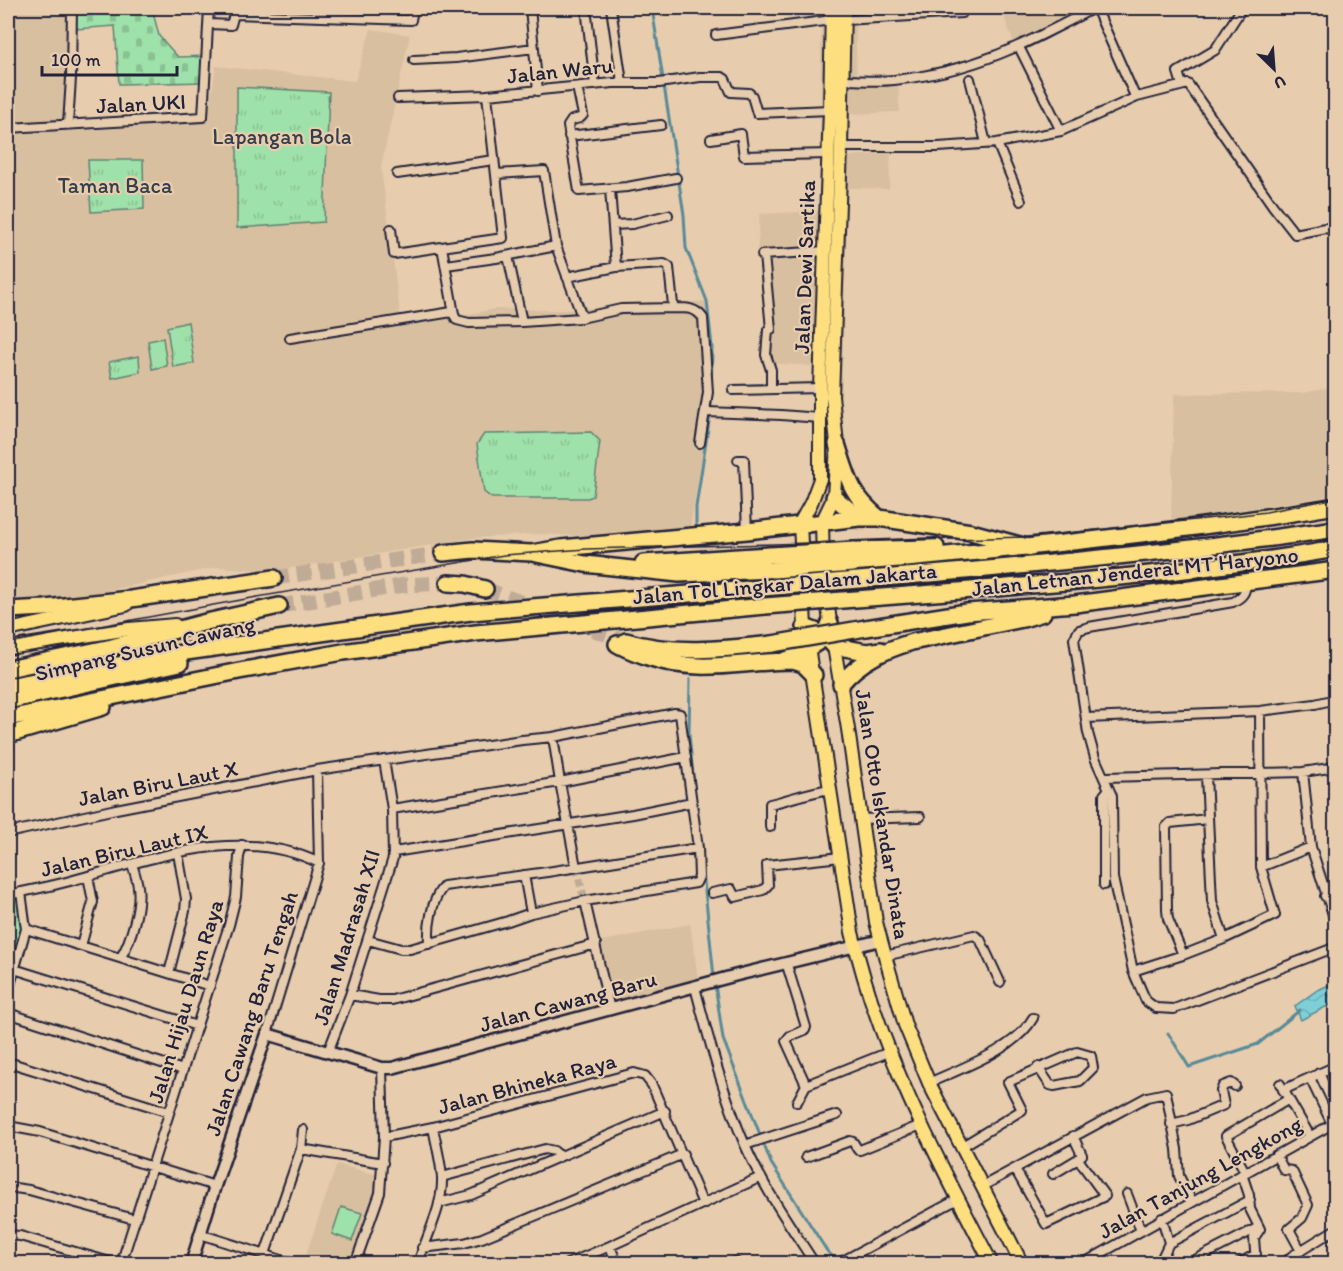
<svg xmlns="http://www.w3.org/2000/svg" width="1343" height="1271" font-family="Itim,sans-serif">
<style>
.built{fill:#d8bf9f}
.grass{fill:url(#grass-tufts);stroke:#608272;stroke-width:1.5}
.cemetery{fill:url(#cemetery-stones);stroke:#608272;stroke-width:1.5}
.pitch{fill:#9fe1aa;stroke:#608272;stroke-width:1.5}
.water{fill:url(#water-waves);stroke:#598a98;stroke-width:1.5}
.lines{fill:none;stroke-linecap:round;stroke-linejoin:round}
.stream{stroke:#598a98;stroke-width:3}
.street-tunnel{stroke:#c0ab97;stroke-width:8;stroke-dasharray:8 4;stroke-linecap:butt}
.highway-tunnel{stroke:#c0ab97;stroke-width:15;stroke-dasharray:15 8;stroke-linecap:butt}
.street-casing{stroke:#22223b;stroke-width:12}
.secondary-casing{stroke:#22223b;stroke-width:15}
.primary-casing{stroke:#22223b;stroke-width:16}
.highway-casing{stroke:#22223b;stroke-width:20}
.street{stroke:#e7cdae;stroke-width:8}
.secondary{stroke:#e7cdae;stroke-width:10}
.primary{stroke:#fddf80;stroke-width:12}
.highway{stroke:#fddf80;stroke-width:15}
.tram{stroke:#22223b;stroke-width:1.5}
.highway-bridge-casing{stroke:#22223b;stroke-width:20;stroke-linecap:butt}
.highway-bridge{stroke:#fddf80;stroke-width:15}
.labels{text-anchor:middle;stroke-width:4.5;stroke-linejoin:round;paint-order:stroke}
.street-label{font-size:22px;fill:#22223b;stroke:#e7cdae}
.park-label{font-size:22px;fill:#353f4c;stroke:#e7cdae}
</style>
<defs>
<pattern id="grass-tufts" width="24" height="20" patternUnits="userSpaceOnUse" patternTransform="scale(1.5)"><rect width="24" height="20" fill="#9fe1aa"/><path d="M3 7l-1-3M5 7V3M7 7l1-3M15 17l-1-3M17 17v-4M19 17l1-3" fill="none" stroke="#89c193"/></pattern>
<pattern id="cemetery-stones" width="16" height="16" patternUnits="userSpaceOnUse" patternTransform="scale(1.5)"><rect width="16" height="16" fill="#9fe1aa"/><path d="M2 7V4a2 2 0 0 1 4 0v3zM10 15v-3a2 2 0 0 1 4 0v3z" fill="#89c193"/></pattern>
<pattern id="water-waves" width="16" height="10" patternUnits="userSpaceOnUse" patternTransform="scale(1.5)"><rect width="16" height="10" fill="#7ecfd6"/><path d="M0 5q4-4 8 0t8 0" fill="none" stroke="#6db1b9"/></pattern>
</defs>
<rect width="100%" height="100%" fill="#e7cdae"/>
<filter id="ink" filterUnits="userSpaceOnUse"><feTurbulence type="fractalNoise" baseFrequency=".0167" numOctaves="2"/><feDisplacementMap in="SourceGraphic" scale="12" xChannelSelector="R" yChannelSelector="G"/><feConvolveMatrix kernelMatrix="1 2 1 2 8 2 1 2 1" color-interpolation-filters="sRGB"/></filter>
<g filter="url(#ink)">
<path class="built" d="M8,8H72L74,74L67,131L207,122L216,66L355,81L371,29L410,35L381,167L401,321H407L411,324L447,319L494,309L562,310L707,301L709,414L688,540L537,534L474,538L274,571L218,567L74,598L8,601Z
M754,8H855L857,85L898,84L900,112L850,114L849,156L891,153L889,189L848,188L841,405L848,490L866,531L813,526L814,366L763,363L772,307L757,254L760,214L820,211L821,12L754,11Z
M1001,8H1101L1018,55Z
M1335,387V495L1171,521L1174,394L1302,393Z
M690,924L699,984L610,1007L597,942Z
M337,1164L381,1176L350,1263H315L304,1260Z"/>
<path class="grass" d="M237,87L329,92L324,222L237,228Z
M88,160H143L144,209L91,212Z
M188,322L194,363L173,367L167,327Z
M163,338L167,366L152,369L148,341Z
M139,356L140,372L112,378L109,362Z
M591,432L600,441L593,496L588,498H492L484,492L477,444L484,434Z
M19,895L23,930L8,985V898Z"/>
<path class="cemetery" d="M101,8H152L159,36L178,57L207,56L206,82L119,84L115,26L76,29L75,10Z"/>
<path class="pitch" d="M341,1207L362,1213L352,1241L332,1234Z"/>
<path class="water" d="M1335,982V1002L1301,1020L1295,1006L1316,991Z"/>
<g class="lines">
<path class="stream" d="M652,8L684,215L686,248L707,301L712,347L711,408L696,507V525
M690,679L689,734L697,816
M702,862L714,977
M715,984L723,1039L771,1163L827,1251L838,1262
M1168,1033L1189,1067L1258,1044L1300,1010"/>
<path class="street-tunnel" d="M576,867L585,901"/>
<path class="highway-tunnel" d="M274,578L443,553
M485,589L619,639
M279,606L405,585L448,583"/>
<g class="street-casing">
<path id="street" d="M530,8L538,91
M611,8L622,82
M1096,8L1134,94L1137,97
M587,16L595,85
M844,20L962,13
M210,24L231,25L234,14L411,20L413,9L423,8
M716,35L832,20
M1019,47L1061,131
M414,60L456,58L534,48
M970,79L986,143
M843,80C860,80 877,82 894,80C973,72 1026,44 1094,8
M1182,85L1178,72L1215,50L1242,8
M577,87L583,115L580,118L572,120L568,126L579,191L627,187L676,178
M398,98L487,95L613,83H659L700,77H722L725,79L731,92L749,93L752,96L757,113L830,110
M68,125L71,78L72,8
M8,128L203,117L209,8
M569,136L661,125
M711,139L741,134L744,156L829,154
M997,143L1021,201
M841,147H938L997,143L1061,131L1137,97L1188,84L1273,206L1295,234L1325,228L1336,231
M397,174L494,160
M496,174L544,171L556,246L581,314V318L522,322
M610,189L616,267
M613,225L632,224L668,215
M391,229L394,254L503,238L487,95
M442,247L454,314
M762,255L826,251
M764,255L771,329L768,330L766,355L771,370V389
M446,265L496,258L556,246
M567,277L616,267L664,264L669,267L673,305L676,308C687,308 696,308 703,318L708,392L700,443
M581,318L621,309L676,308
M290,338L452,312L457,320L469,323L522,322L508,256
M733,390L820,388
M707,412L781,415L820,418
M738,460H744L747,531
M1246,582C1246,592 1243,597 1233,602L1089,627L1079,630L1074,639L1088,733L1095,758L1112,796L1113,878L1133,971L1146,1001L1156,1008L1174,1009L1336,947
M1086,718L1260,711L1315,704L1336,699
M553,737L560,782L576,867
M1303,772L1311,847L1336,924
M1206,775L1212,901L1224,939
M1105,777L1303,772L1336,767
M392,809L560,782L686,757
M861,819L920,817
M770,827V804C791,799 809,792 831,789
M8,833L116,809L317,770L522,740L553,737L675,713L680,714L698,848L699,877L696,883L585,901L531,913L508,921L410,949H401L368,940
M394,852L633,814L692,802
M1261,867L1311,847
M524,875L531,913
M1104,885V795L1109,789
M712,893L731,889L735,897L763,890L768,885L767,865L841,857
M8,895C28,890 49,887 70,881C150,860 239,824 319,863
M1325,896L1336,891
M585,901L610,1010
M26,929L210,986
M429,944C428,927 431,899 444,886L547,872L698,848
M81,946L93,902L88,876
M1183,955L1168,919L1167,910L1166,827L1170,823L1208,819
M885,956L974,935L980,939L1000,982
M121,957C131,941 141,905 138,887C137,879 134,871 132,864
M786,962L806,1027L805,1030L790,1036L786,1041L806,1085
M14,969L197,1026
M1133,971L1183,955L1224,939L1275,915L1261,867L1260,711
M169,973L185,911L186,899L178,853
M695,987C709,1040 723,1094 745,1145C763,1187 790,1225 815,1264
M8,992L26,929L21,892
M350,995L379,1000H392L596,944
M8,1013L183,1070
M267,1034L319,863L317,770
M328,1052L350,995L393,858L392,809L384,760
M8,1062L169,1112
M1319,1073L1336,1110
M1310,1078L1332,1124
M929,1083C961,1068 1015,1050 1033,1018
M1280,1084L1310,1136
M1283,1090L1336,1066
M797,1102L806,1085L889,1052
M1171,1124L1188,1120L1224,1105L1221,1091L1223,1086L1231,1083L1235,1086
M8,1126L40,1132L215,1186
M303,1130L301,1149L383,1163
M384,1137L433,1127L634,1073L645,1076L652,1085L703,1204
M745,1145L837,1115
M961,1147L1022,1110L1008,1082L1077,1052L1091,1056L1093,1068L1080,1081L1054,1086L1050,1085L1038,1067
M1276,1155L1284,1170L1292,1171L1308,1205L1302,1218L1289,1229L1301,1251
M806,1157L850,1141L853,1142L858,1150H860L921,1125
M1015,1169L1046,1224L1105,1196L1078,1159L1082,1155L1073,1136
M1245,1172L1226,1136L1289,1099
M1053,1174L1078,1159
M1242,1174L1249,1195L1250,1209L1260,1229L1254,1238L1256,1264
M442,1177L545,1149L554,1151L560,1156
M8,1187L29,1190L134,1219
M981,1187L1147,1097L1166,1093L1177,1149L1179,1176L1192,1202
M1127,1194L1141,1231
M439,1203L471,1195L665,1111
M200,1234L294,1264
M8,1235L20,1236L117,1264
M1169,1243L1250,1200
M610,1246L617,1264
M422,1248L464,1243L482,1238L683,1154
M265,1254L301,1149
M121,1264L229,925L236,897L239,857L242,845
M355,1264L380,1193L384,1137L382,1068
M418,1264C426,1236 443,1208 442,1178C441,1162 436,1144 433,1127
M567,1264L610,1246L761,1177
M730,1264L735,1262L739,1264
M837,1264L958,1199
M1082,1264L1336,1122
M1159,1264L1169,1243L1162,1218
M1187,1264L1259,1227
M1238,1264L1256,1254
M1284,1264L1292,1256L1336,1229"/>
</g>
<g class="secondary-casing">
<path id="secondary" d="M191,1264L215,1186L267,1034L382,1068H392L737,975L881,940"/>
</g>
<g class="primary-casing">
<path id="primary" d="M832,8L830,110L820,388V479L811,503L800,523L805,627L852,932C879,1050 936,1157 992,1264
M844,8L841,147L832,396L837,444L834,497L822,522L823,564L830,623L848,729L876,922L885,956L905,1025L929,1083L1022,1264
M8,630L126,605
M8,648L129,629L175,625"/>
</g>
<g class="highway-casing">
<path id="highway" d="M837,444C848,478 850,494 879,518
M834,497L859,518
M854,550L936,547
M443,553L473,550L532,553L585,564L679,574L773,570
M532,553L561,548L747,531L859,518H879L971,532L1031,548
M643,563L770,555
M853,564C1014,549 1176,533 1336,506
M906,576C1050,564 1193,550 1336,529
M448,583L465,584L485,589
M908,595C1051,584 1194,573 1336,549
M8,610L45,608L131,599L274,578
M805,627L823,634L834,646L867,652L881,650
M866,628L967,612L1075,604L1336,570
M626,641C671,655 725,649 772,644
M617,644C627,650 637,653 648,657C700,675 741,661 793,661L803,664L814,675
M783,661L796,656L823,639L830,623
M8,669L112,647L206,622L279,606
M841,684C859,661 885,650 912,642L1023,619L1043,613
M8,686L186,652L471,612L762,588
M8,701L180,663
M8,718L239,671L343,652L476,633L765,606
M8,735L103,707"/>
</g>
<use href="#street" class="street"/>
<use href="#secondary" class="secondary"/>
<use href="#primary" class="primary"/>
<use href="#highway" class="highway"/>
<path class="tram" d="M8,643L246,599L504,555L586,549L1027,537L1225,517L1266,512L1336,498"/>
<g class="highway-bridge-casing">
<path id="highway-bridge" d="M770,555L854,550
M773,570L853,564
M762,588L906,576
M765,606L908,595
M772,644L866,628"/>
</g>
<use href="#highway-bridge" class="highway-bridge"/>
</g>
</g>
<g class="labels">
<g class="street-label">
<text transform="translate(560 70) rotate(-6)" y="8">Jalan Waru</text>
<text transform="translate(141 103) rotate(-3)" y="8">Jalan UKI</text>
<text transform="translate(804 267) rotate(-88)" y="8">Jalan Dewi Sartika</text>
<text transform="translate(1135 571) rotate(-6)" y="8">Jalan Letnan Jenderal MT Haryono</text>
<text transform="translate(785 583) rotate(-5)" y="8">Jalan Tol Lingkar Dalam Jakarta</text>
<text transform="translate(145 648) rotate(-13)" y="8">Simpang Susun Cawang</text>
<text transform="translate(158 783) rotate(-11)" y="8">Jalan Biru Laut X</text>
<text transform="translate(883 814) rotate(81)" y="8">Jalan Otto Iskandar Dinata</text>
<text transform="translate(124 850) rotate(-13)" y="8">Jalan Biru Laut IX</text>
<text transform="translate(346 937) rotate(-73)" y="8">Jalan Madrasah XII</text>
<text transform="translate(185 1001) rotate(-73)" y="8">Jalan Hijau Daun Raya</text>
<text transform="translate(568 1001) rotate(-15)" y="8">Jalan Cawang Baru</text>
<text transform="translate(251 1013) rotate(-72)" y="8">Jalan Cawang Baru Tengah</text>
<text transform="translate(527 1083) rotate(-15)" y="8">Jalan Bhineka Raya</text>
<text transform="translate(1200 1177) rotate(-29)" y="8">Jalan Tanjung Lengkong</text>
</g>
<g class="park-label">
<text x="282" y="144">Lapangan Bola</text>
<text x="115" y="193">Taman Baca</text>
</g>
</g>
<rect width="1343" height="1271" fill="none" stroke="#e7cdae" stroke-width="30"/>
<rect x="15" y="15" width="1313" height="1241" fill="none" stroke="#22223b" stroke-width="2" filter="url(#ink)"/>
<g transform="translate(1274 69) rotate(155)" stroke="#e7cdae" stroke-width="4.5" paint-order="stroke">
<path d="M0-4.5L10 22L0 15L-10 22Z" fill="#22223b"/>
<text y="-9" font-size="16" font-weight="bold" text-anchor="middle" fill="#22223b">U</text>
</g>
<path d="M42 66v9h135v-9" fill="none" stroke="#22223b" stroke-width="3"/>
<text x="51" y="66" font-size="18" fill="#22223b" stroke="#e7cdae" stroke-width="4.5" paint-order="stroke">100 m</text>
</svg>
